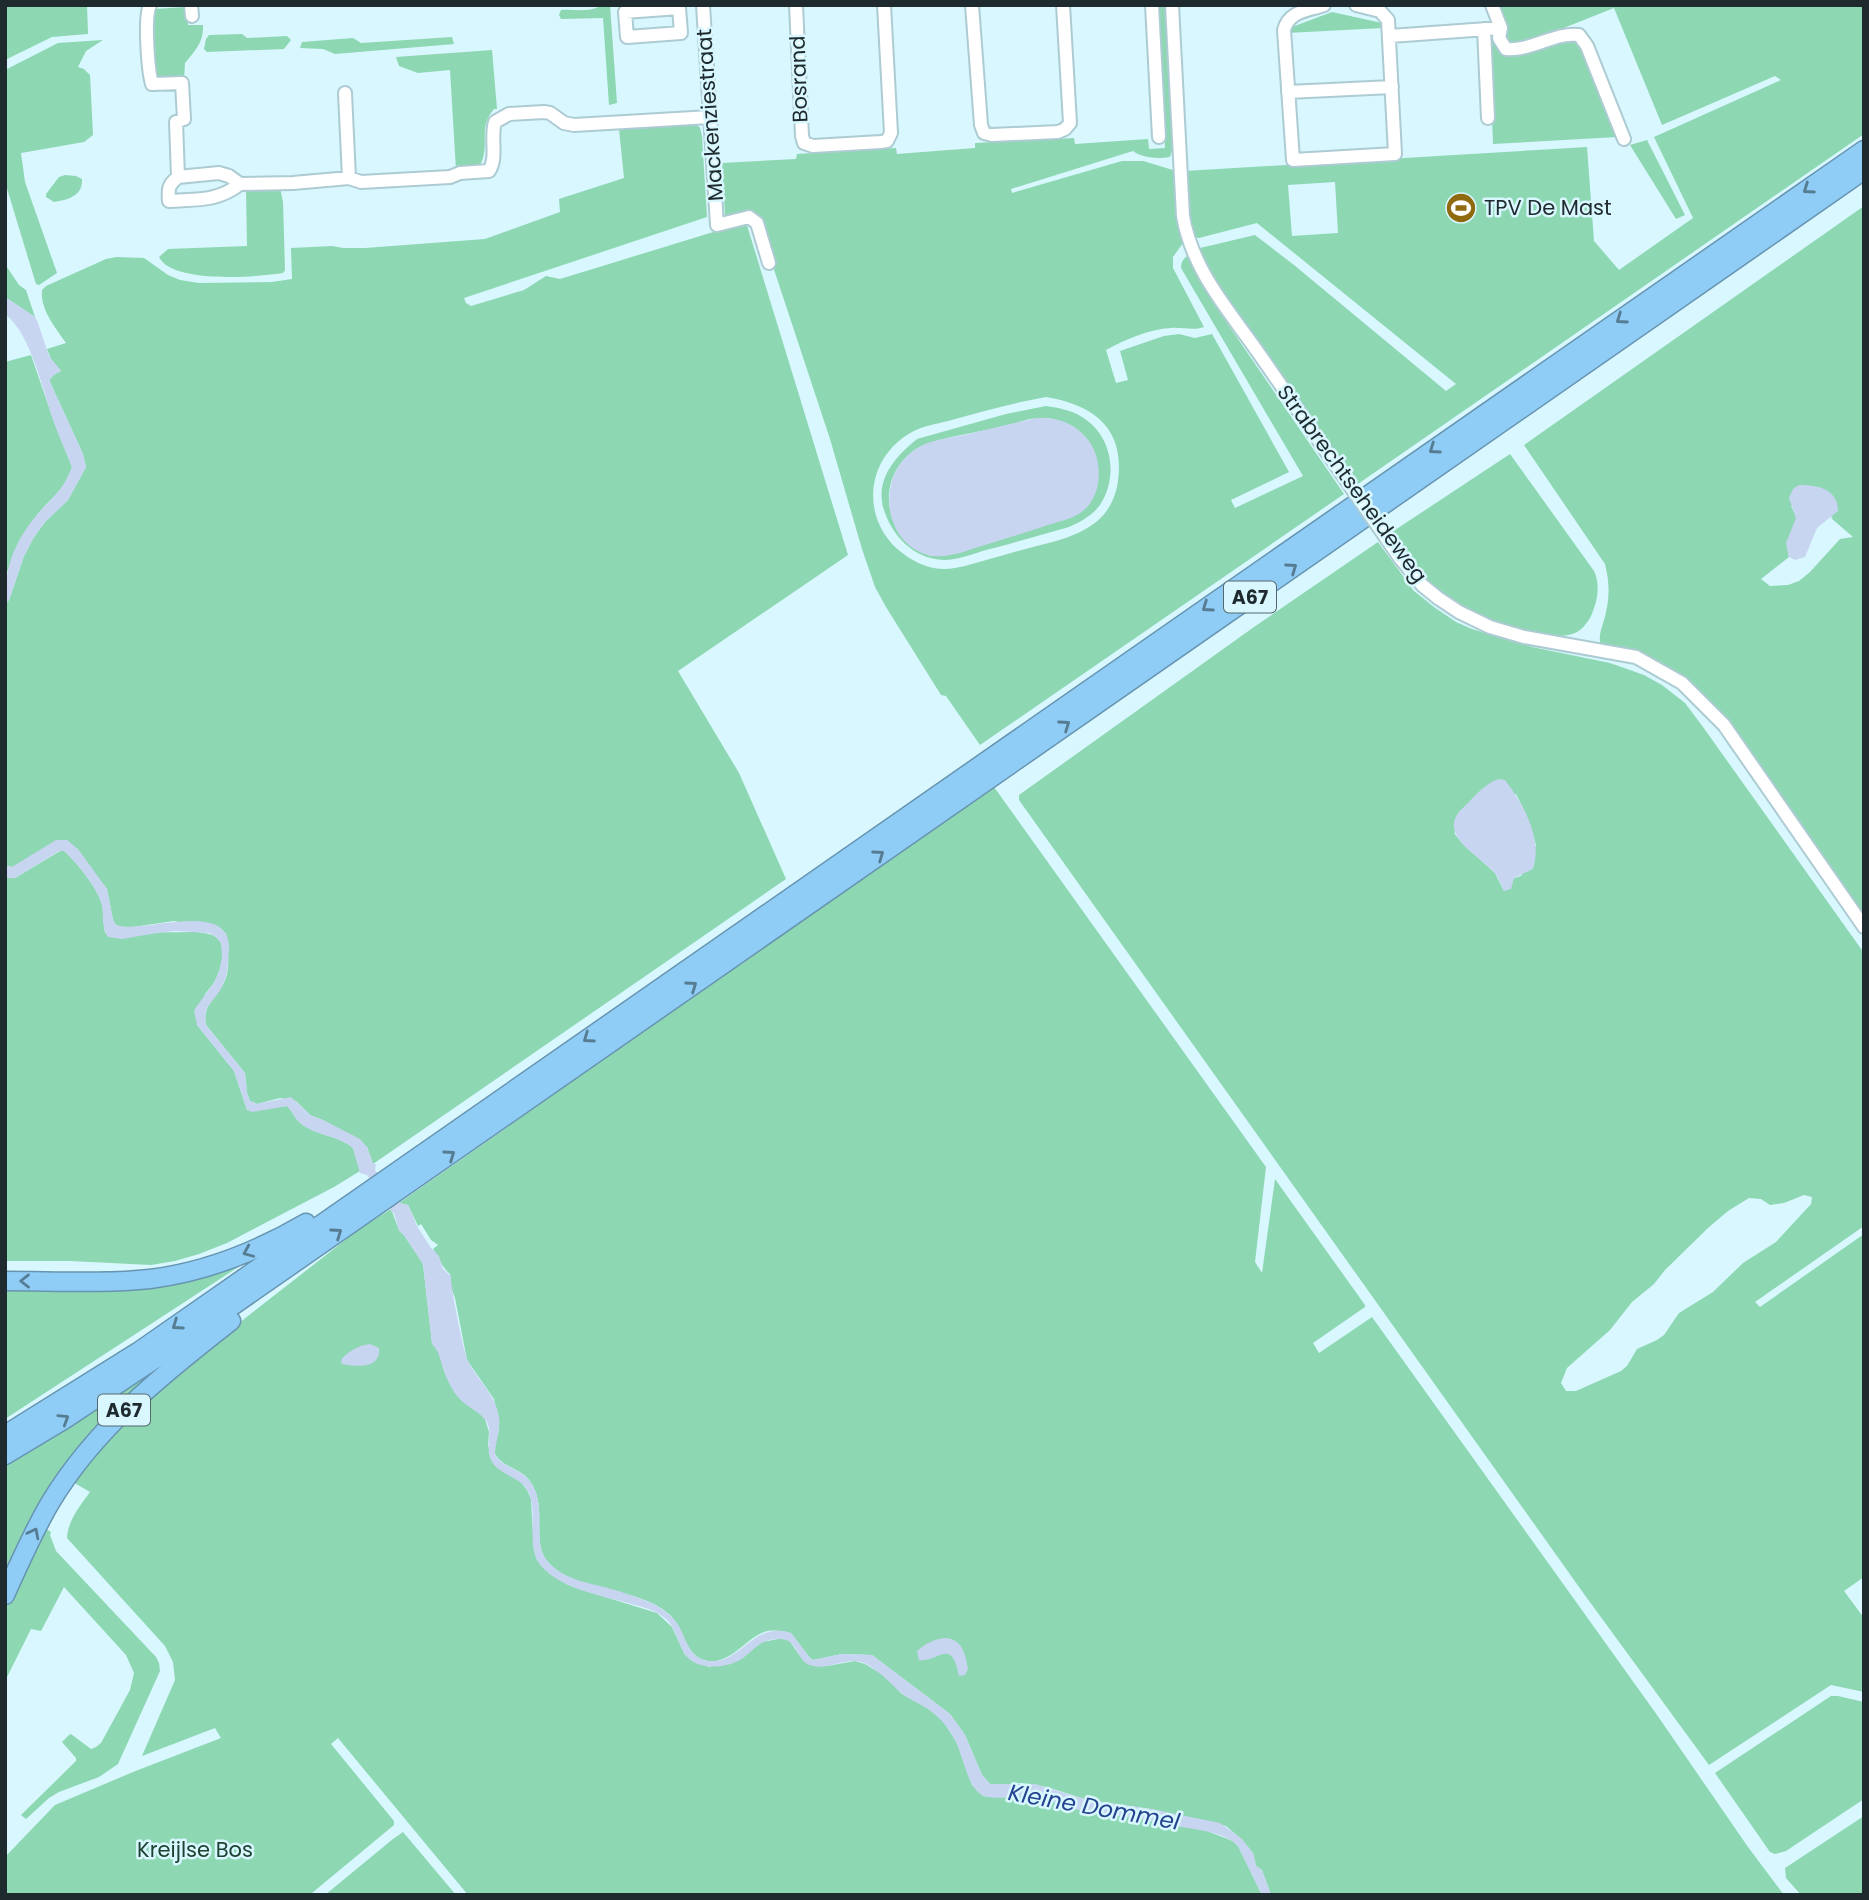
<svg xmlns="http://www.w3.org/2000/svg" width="1869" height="1900" font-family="Poppins,sans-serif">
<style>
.green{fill:#8dd7b2;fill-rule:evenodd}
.water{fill:#c8d5f1}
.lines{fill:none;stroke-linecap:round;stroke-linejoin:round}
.minor-casing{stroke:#adcbd2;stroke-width:16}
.highway-casing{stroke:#6794b0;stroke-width:21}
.minor{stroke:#fff;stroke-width:12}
.highway{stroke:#8fcdf7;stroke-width:18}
.minor-bridge-casing{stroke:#adcbd2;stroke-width:16;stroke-linecap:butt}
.minor-bridge{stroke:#fff;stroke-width:12}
.oneway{stroke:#567c92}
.labels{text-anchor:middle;stroke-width:5;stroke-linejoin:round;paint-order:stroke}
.shield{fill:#d8f7fe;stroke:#56686c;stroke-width:2}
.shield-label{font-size:19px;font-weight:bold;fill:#1e2a2d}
.street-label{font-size:21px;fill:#1e2a2d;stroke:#d8f7fe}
.poi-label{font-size:21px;fill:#1e2a2d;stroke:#d8f7fe;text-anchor:start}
.park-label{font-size:21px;fill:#1c4231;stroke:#d8f7fe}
.water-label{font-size:23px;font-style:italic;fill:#254391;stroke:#d8f7fe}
</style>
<rect width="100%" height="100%" fill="#d8f7fe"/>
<path class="green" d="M5,5H87L88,34L52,37L5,60Z
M602,5H610L617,103L609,105L603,18L561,19L559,15L561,10C573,9 591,13 602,5Z
M1157,5H1167L1172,151L1170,157C1158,159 1142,158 1133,151L1011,189L1012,193L1122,161H1143L1173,170L1176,207L1183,243L1173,257V268L1204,327C1193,331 1183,327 1171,328C1149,329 1124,340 1106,350L1116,383L1128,380L1120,351L1164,336L1179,334L1195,338L1212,334L1289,472L1231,500L1235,508L1303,476L1181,268C1181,262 1184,256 1191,255L1201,283L1214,304L1344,494L980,745L946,696L941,695L886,607L875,587L862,549L830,439L755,212L735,219L725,216L722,163L796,159L797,154L896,148L897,154L975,148V143L1074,138L1075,144L1148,139L1149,149L1165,148ZM1046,397C1094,405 1125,428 1118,481C1116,497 1108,513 1096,522C1075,539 1046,543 1022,550C1003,555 984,561 965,566C959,567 951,569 944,569C930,569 916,563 905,555C860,524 863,459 912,432C922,426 936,424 948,421C980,412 1012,403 1046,397Z
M1492,5H1864V134L1355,486L1217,289L1200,255V248L1255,235L1294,265L1446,391L1456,384L1257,223L1199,238L1193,237L1187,211L1185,171L1587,147L1594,241L1619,270L1693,218L1654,137L1781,80L1775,76L1662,125L1614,8L1516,47L1508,43ZM1335,182L1338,233L1292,236L1288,185Z
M186,7L188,25H203C204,42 195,51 185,63L184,79H156L151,12L154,9Z
M1332,12L1382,23L1383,28L1287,33L1288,31L1292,27Z
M242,34L247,38L287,36L291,40L284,49L207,52L204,49L206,39L209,35Z
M1567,35L1578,40L1617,137L1493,144L1492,117L1495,116L1490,37H1494C1497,41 1500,48 1503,51C1515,62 1554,41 1567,35Z
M452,37L454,44L335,54L323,49L300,48L302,42L353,38L361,43Z
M103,40L86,51L78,67L84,69L90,75L93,135L84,142L21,153L25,182L57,273L39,285L36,284L5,182V70L58,43Z
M492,50L497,109H494C477,128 491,145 480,165L456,170L450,70L418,73L399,66L396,57Z
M696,124L700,128L702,136L707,217L464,298L466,303L471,306L524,290L546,276L560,279L746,222L848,555L678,671L739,773L786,879L373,1164L367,1147L325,1121L310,1115L296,1101L280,1098L257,1104L250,1101L247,1093L245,1073L206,1025C201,1003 223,994 227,974C230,962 227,946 226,933L174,921L126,928L116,925L113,920L107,889L67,840L12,867L5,865V604L9,600L24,556L34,537L45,522L68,500L86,467L83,454L50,382V379L54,374L61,371L51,359L47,349L66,343C56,328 40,310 42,290L46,286L106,259L116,257L144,258L168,275L180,280L199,283L272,282L292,279L291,248L332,246L343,248H365L485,239L560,212L559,199L624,178L619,129L637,125Z
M1647,140L1685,215L1676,219L1630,145Z
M65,175L76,176L82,179C83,196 68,200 54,202L46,197V194L59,177Z
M280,187L283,202L285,270L283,273C257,277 172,284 159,257L168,249L247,246L246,189Z
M1864,206V929L1716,720L1686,688L1601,646C1597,634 1604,624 1606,612C1610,595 1609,580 1605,564L1524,445ZM1791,506L1833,517L1831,518L1853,537L1840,539L1810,572L1799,581L1788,585L1770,586L1761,579L1789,557C1783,536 1798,528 1796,517C1795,513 1793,510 1791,506Z
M5,264L19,285L26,290L35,317L5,297Z
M31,355L54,422L72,467C62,494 53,495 37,515C21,534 13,555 5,578V362Z
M1046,406C1059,408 1071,410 1082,417C1112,435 1119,476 1100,505C1092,516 1080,522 1069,527C1041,535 1013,543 986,550C973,554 957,560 944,560C913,559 891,535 883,507C876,478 896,456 917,439L1006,414ZM1045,418C1080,420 1103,450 1097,485L931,556C910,548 894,532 890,510C885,485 897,459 920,447C931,441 944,439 956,436C980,431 1006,427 1029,419Z
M1510,454L1594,571C1601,585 1597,604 1590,618C1586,624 1582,630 1575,633C1543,647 1454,608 1430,585C1413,571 1402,552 1389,534Z
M1378,542L1414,591L1434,607L1456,622L1472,629L1532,647L1610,663L1644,675L1662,685L1685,703L1703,727L1864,953V1226L1755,1302L1760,1307L1864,1234V1577L1844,1591L1864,1618V1692L1831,1685L1709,1765L1584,1594L1019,800V795L1254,627ZM1516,794L1526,814L1536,845L1521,876L1514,878L1504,891L1495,873L1463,844L1454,833ZM1804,1195L1812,1197L1811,1204L1776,1242L1743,1263L1713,1292L1679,1313L1664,1335L1657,1340L1637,1349L1627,1366L1621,1371L1576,1391H1566L1561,1383L1567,1368L1610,1330L1632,1302L1654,1284L1665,1270L1708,1228L1728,1211L1749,1198L1761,1199L1770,1205L1784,1203Z
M994,787L1266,1167L1255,1262L1262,1273L1275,1179L1365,1305V1307L1313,1343L1319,1353L1372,1317L1657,1715L1748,1847L1784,1895H1271L1262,1870L1256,1866L1253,1853L1241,1839L1226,1826L1151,1809L1088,1800L1047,1787L1022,1783L999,1785L990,1784L982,1775L965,1735L950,1714L872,1655L842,1654L813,1660L810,1658L791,1633C782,1631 773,1629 764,1632C745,1639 731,1664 708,1661C684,1657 685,1628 669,1614C636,1585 575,1594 547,1561C533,1543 544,1515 536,1493C527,1466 506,1472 495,1454V1440L499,1431L494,1399L467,1360L455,1298L450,1285V1274C442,1267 439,1258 433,1249L438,1245L431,1240L421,1224L418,1226L408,1205L399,1203L868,874Z
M60,851H64C76,861 99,890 102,905C104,914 103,923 105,933L196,932C203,933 211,933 217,938C228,947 220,974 213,984C210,989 205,992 204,998C201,1006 199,1016 197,1025L234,1071L247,1110L287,1106C295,1114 295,1121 306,1127C321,1136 339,1136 353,1148L360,1171L334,1187L227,1243L199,1254L175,1261L151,1265L70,1261H5V878H15Z
M391,1209L399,1230L404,1235L423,1264L432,1343L438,1349L444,1371L450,1383L485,1419L489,1432L488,1446L504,1472L521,1482L527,1490L531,1499L534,1551L537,1560L566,1584L579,1589L657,1613L672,1627L685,1655L709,1667L753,1649L762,1642L784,1638L789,1640L800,1656L827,1666L855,1661L865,1664L885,1676L902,1694L929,1709L943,1721L957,1743L972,1785L983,1796L990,1797L1018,1795L1048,1799L1083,1811L1130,1817L1207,1831L1233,1841L1238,1846L1262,1895H468L338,1738L331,1744L394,1821V1825L312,1893L307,1895H5V1857L55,1805L133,1772L221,1738L215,1728L142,1756L175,1680L173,1662L165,1646L67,1538C68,1520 80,1506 90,1492L71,1481L134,1410L175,1373L358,1230Z
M266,1249L5,1419V1285L130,1283Z
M174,1360L138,1390L5,1579V1465L142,1378Z
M43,1527L51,1532L50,1535L56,1551L156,1657L159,1663L160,1671L118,1764L99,1777L59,1792L49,1798L26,1819L21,1815L76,1761V1758L62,1742L69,1735L71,1734L91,1749L96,1747L101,1743L130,1690L134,1673L126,1655L64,1587L41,1631L31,1629L5,1681V1610Z
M1831,1696H1838L1864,1702V1799L1786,1851L1775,1854L1770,1852L1715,1773Z
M1864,1816V1895H1801L1786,1878L1785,1868Z
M403,1832L456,1895H325L393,1839Z"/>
<path class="water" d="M5,297L35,317L38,323L49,356L61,371L54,375L50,379V382L83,454L86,467L68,500L45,522L34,537L24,556L9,600L5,604C5,568 13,544 36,516C53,496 62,493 72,467C66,452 59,437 54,422C42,390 32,335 5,314Z
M1037,418C1058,417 1077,424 1089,441C1103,461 1103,494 1083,511C1072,520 1055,522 1042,527C1015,536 987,544 960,553C950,555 938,558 928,555C882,542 877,477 913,451C929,439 951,438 969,434C992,428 1014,423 1037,418Z
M1799,485C1818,485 1838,489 1838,511L1817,528L1805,557L1795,560L1789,557L1786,543L1796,518L1789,498L1793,489Z
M1499,779L1505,780C1523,804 1543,838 1533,869L1514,878L1511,889L1504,891C1501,885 1499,877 1494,872C1481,857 1441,838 1458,813C1461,809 1466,805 1469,802C1477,793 1488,782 1499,779Z
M56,840H67L78,849L107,889L113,920L116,925C141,935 232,897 229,950C228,963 228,975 222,987C214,1002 202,1006 206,1025L245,1073L247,1093L250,1101L257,1104L291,1097L310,1115L325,1121L360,1139L367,1147L373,1164H376L375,1170L399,1203L408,1205L417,1226L431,1248L439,1256L443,1269L451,1276C450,1285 464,1353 468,1361C478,1381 496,1395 499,1417C501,1430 495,1442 495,1455C506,1472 527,1467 536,1493C544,1515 533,1543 547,1561C564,1581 592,1583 615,1590C628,1594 643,1599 655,1605C665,1610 673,1617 679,1626C687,1641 689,1658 708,1661C741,1665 753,1620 791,1633L810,1658L813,1660L842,1654L872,1655L950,1714L965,1735L982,1775L990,1784H1035L1088,1800L1151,1809L1220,1823L1242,1839L1253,1853L1256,1866L1262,1870L1271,1895H1262L1238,1846C1224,1832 1200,1830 1182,1827C1164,1824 1146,1819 1128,1817C1113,1815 1098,1814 1084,1811C1066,1808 1050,1799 1031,1796C1018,1795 994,1801 982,1795C968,1788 963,1756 956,1742C949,1728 941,1718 928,1709C919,1703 908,1699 900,1692C888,1681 882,1673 866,1664C849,1655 831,1670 813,1666C792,1661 802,1633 770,1640C758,1642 752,1652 743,1658C733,1665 718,1668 706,1666C676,1662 683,1635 666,1619C656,1610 643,1607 631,1604C601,1595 563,1590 541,1566C525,1547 539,1513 528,1491C520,1476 498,1475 491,1460C485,1448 493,1434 487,1422C481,1412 466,1407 458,1397C452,1390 446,1378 443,1368C440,1359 439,1351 432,1344L423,1264L404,1235L399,1231L394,1213L391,1212V1208L367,1175L360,1173L353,1148C339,1136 321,1136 306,1127C295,1121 295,1114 287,1106L252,1112L247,1110L234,1071L197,1025L194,1010L214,983L220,969L222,956L221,943L216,937L209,933L176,931L157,933L122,939L108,937C101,927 104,916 102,905C99,890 76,861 64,851H59L15,878H5V865L12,867Z
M370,1344L379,1348C381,1369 357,1367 342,1364L341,1360C347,1352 359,1345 370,1344Z
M946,1638C963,1640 965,1654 968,1669L965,1675L959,1676C951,1636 939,1663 919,1660L917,1651C926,1643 934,1639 946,1638Z"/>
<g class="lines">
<g class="minor-casing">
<path id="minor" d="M150,5C144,17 148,70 152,84L182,83L184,119L176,122L178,177L219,173L229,176L240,184L293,183L349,178L361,182L450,177L460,173L489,171C498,157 490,138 495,122L509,114L544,112L550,113L564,123L574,125L710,117
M191,5L192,16
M703,5L717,225L749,217L757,223L769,263
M796,5L802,136L804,143L813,146L881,142L887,141L891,133L884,5
M972,5L981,125L984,133L992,135L1058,132L1065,129L1070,123L1063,5
M1152,5L1159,137
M1172,5L1183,216C1192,268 1225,306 1255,348C1279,382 1302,416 1326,451
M1324,5C1307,11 1289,11 1284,30L1293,160L1395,154L1388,20L1380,11L1356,5
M1492,5L1501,28
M679,8L681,33L627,37L625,12Z
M1484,29L1488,118
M1390,36L1501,28L1499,38L1506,49C1533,51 1554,32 1579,35L1587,46L1624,139
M1288,92L1392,87
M345,93L349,178
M178,177C168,185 168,189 169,201C196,199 217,202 240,184
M1400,558L1422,585L1438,598L1459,612L1490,627L1524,637L1636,657L1682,683L1724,725L1864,927"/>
</g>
<g class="highway-casing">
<path id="highway" d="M5,1281C53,1281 103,1284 150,1279C206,1272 258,1251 306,1223
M5,1435L138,1352L1864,150
M5,1455L65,1419L179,1343L1864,170
M5,1595C19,1564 33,1532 50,1503C95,1428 163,1374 231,1321"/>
</g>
<use href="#minor" class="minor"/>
<use href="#highway" class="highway"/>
<g class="minor-bridge-casing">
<path id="minor-bridge" d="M1326,451L1400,558"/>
</g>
<use href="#minor-bridge" class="minor-bridge"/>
</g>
<defs><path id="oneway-chevron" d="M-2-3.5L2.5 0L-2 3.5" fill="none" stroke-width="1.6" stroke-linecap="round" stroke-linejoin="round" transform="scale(1.75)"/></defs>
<g class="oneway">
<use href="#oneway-chevron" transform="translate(1808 189) rotate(145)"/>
<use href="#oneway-chevron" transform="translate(1621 319) rotate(145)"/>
<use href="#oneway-chevron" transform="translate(1434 449) rotate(145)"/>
<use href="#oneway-chevron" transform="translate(1292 568) rotate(-35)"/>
<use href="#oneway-chevron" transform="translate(1207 607) rotate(145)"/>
<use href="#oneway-chevron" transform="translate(1065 725) rotate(-35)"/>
<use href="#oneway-chevron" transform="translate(879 855) rotate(-35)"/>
<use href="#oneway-chevron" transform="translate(692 986) rotate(-35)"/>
<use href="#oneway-chevron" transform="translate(588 1038) rotate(145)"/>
<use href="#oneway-chevron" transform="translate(450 1155) rotate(-35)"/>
<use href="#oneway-chevron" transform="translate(337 1233) rotate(-35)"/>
<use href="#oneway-chevron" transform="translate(248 1252) rotate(157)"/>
<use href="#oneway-chevron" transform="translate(25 1281) rotate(180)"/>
<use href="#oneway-chevron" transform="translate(177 1325) rotate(145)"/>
<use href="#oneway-chevron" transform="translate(64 1419) rotate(-32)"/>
<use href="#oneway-chevron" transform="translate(34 1533) rotate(-63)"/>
</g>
<defs>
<g id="stadium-disc" transform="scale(1.575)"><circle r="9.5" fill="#8f6a0f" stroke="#d8f7fe"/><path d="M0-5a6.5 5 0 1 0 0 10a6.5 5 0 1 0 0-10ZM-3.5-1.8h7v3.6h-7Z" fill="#fff"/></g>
</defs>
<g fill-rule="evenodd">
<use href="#stadium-disc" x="1461" y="208"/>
</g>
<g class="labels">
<g class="shield">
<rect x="1224" y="581.5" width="52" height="31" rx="5"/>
<rect x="98" y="1394.5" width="52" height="31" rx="5"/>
</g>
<g class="shield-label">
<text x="1250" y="604">A67</text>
<text x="124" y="1417">A67</text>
</g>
<g class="street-label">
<text transform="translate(799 79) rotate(-92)" y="7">Bosrand</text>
<text transform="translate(710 115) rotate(-94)" y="7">Mackenziestraat</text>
<text transform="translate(1352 484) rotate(54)" y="7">Strabrechtseheideweg</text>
</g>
<g class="poi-label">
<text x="1484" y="215">TPV De Mast</text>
</g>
<g class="park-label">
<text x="195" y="1857">Kreijlse Bos</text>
</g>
<g class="water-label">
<text transform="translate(1094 1807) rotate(10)" y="8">Kleine Dommel</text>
</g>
</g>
<rect width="1869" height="1900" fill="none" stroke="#1e2a2d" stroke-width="14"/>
</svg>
